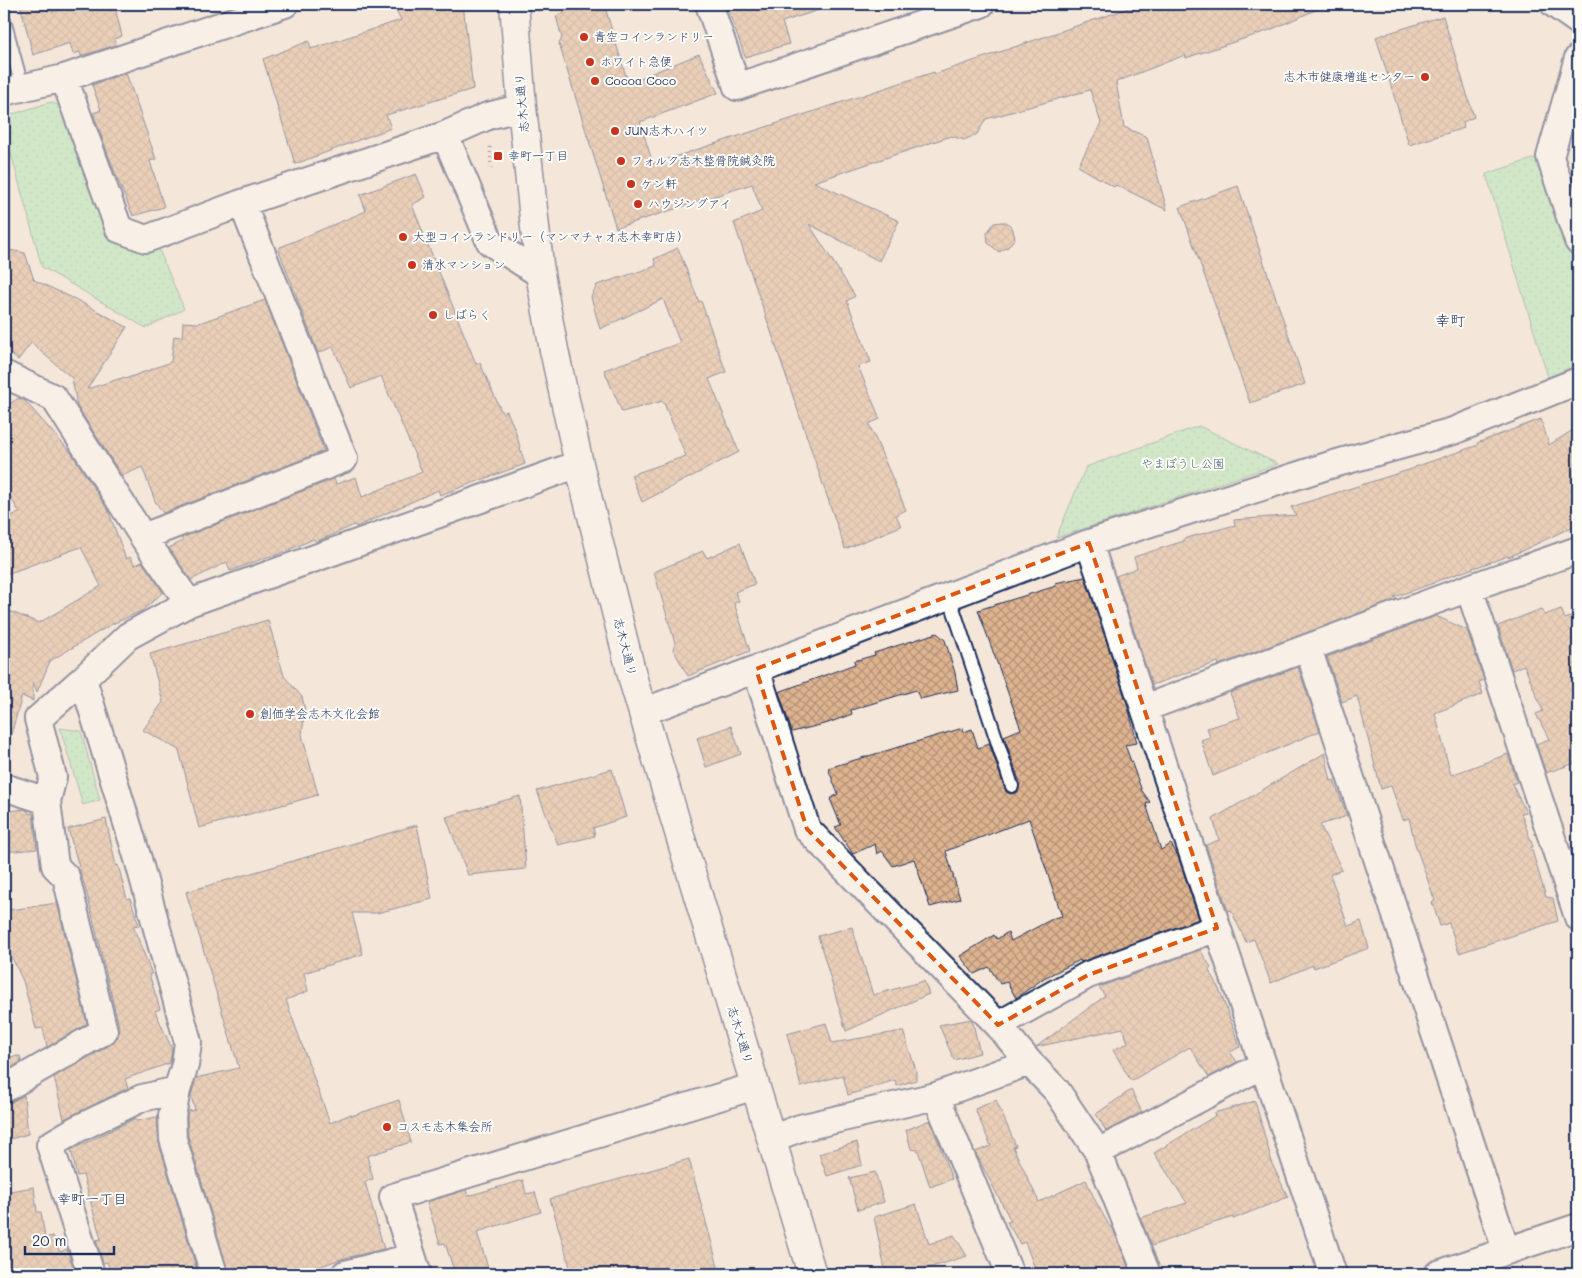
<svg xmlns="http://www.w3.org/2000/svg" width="1582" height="1278" font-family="Mali,'Klee One',sans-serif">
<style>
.green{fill:url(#green-dots);stroke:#608c88}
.building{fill:url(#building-cross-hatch);stroke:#1b2f5e}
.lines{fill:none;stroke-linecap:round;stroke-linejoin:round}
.lane-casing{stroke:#1b2f5e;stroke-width:16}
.street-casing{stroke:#1b2f5e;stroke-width:30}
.secondary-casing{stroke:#1b2f5e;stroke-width:31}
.path{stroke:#1b2f5e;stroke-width:3;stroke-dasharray:1 4;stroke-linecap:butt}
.lane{stroke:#fdfcf7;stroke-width:12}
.street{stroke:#fdfcf7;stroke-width:26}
.secondary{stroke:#fdfcf7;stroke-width:28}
.marked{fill:none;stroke:#de5710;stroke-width:4;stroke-dasharray:10 6;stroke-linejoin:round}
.poi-dot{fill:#c8321e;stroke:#fdfcf7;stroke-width:2}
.labels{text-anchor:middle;stroke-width:4;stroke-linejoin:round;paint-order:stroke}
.poi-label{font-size:12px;fill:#1b2f5e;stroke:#fdfcf7;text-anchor:start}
.street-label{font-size:12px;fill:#1b2f5e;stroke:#fdfcf7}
.park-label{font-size:12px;fill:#3e5e73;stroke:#fdfcf7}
.neighbourhood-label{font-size:14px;fill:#1b2f5e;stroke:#fdfcf7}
.quarter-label{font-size:15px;fill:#1b2f5e;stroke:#fdfcf7}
</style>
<defs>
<pattern id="green-dots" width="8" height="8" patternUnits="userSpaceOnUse" patternTransform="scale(1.25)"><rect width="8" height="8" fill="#a6e9b3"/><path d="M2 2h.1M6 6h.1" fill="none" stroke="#8ec89c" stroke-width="1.8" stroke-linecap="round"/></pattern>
<pattern id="building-cross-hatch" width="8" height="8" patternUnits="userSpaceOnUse" patternTransform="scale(1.25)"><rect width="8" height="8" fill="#deb38f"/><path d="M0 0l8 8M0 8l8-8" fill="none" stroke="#b39278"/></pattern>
</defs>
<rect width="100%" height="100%" fill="#f4e6d8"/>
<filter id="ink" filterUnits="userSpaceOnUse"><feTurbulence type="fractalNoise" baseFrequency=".02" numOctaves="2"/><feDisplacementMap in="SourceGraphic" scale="10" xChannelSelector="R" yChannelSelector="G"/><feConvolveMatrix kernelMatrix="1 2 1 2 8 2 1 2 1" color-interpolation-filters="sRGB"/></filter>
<g filter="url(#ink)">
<path class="green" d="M51,102L65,109L109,232L136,251L157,245L184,309L146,328L42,267L4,128V117Z
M1545,155L1578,261V365L1548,377L1486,174Z
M1199,426L1278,464L1056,538L1086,467Z
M60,728L81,731L100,800L83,805Z"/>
<path class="building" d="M20,4H49L52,12L82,4H114L122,36L114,39L116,45L81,56L80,52L73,54L70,43L33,55Z
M393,4H463L473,89L386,115L391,128L295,164L263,59L309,41L311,49L401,20Z
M563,4H604L628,83L699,54L718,93L640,122L653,164L934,72L935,74L1141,4H1329L1270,30L1186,58L1185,55L1116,82L1124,127L1147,137L1167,210L1116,185L1114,187L1078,166L1101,123L1090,90L986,119L977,134L964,140L951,136L814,182L899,221L879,261L809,224L855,296L847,301L871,362L858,366L880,419L869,424L906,510L896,515L901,526L845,549L734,223L762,211L752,184L616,228L559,44L562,38L556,16L565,12Z
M726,4H824L825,8L782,22L789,44L745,57Z
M1443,16L1474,117L1463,122L1464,128L1409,145L1376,37Z
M126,73L156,159L150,161L164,207L133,216L115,173L93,113L101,110L92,85Z
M416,174L426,197L412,205L476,364L480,363L502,413L507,411L515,430L525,464L440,495L438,490L356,527L354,525L316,542L314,539L274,556L273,555L230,571L227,562L191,580L169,548L183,541L181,538L334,479L336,484L356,477L362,497L422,472L381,376L351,388L333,347L318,353L278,248L366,211L360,195Z
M1238,186L1305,384L1250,403L1180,207Z
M1001,222H1006L1012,227L1015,238L1008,247L999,252L988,243L987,233L994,223Z
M678,248L699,302L701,301L726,372L709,379L739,452L642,502L631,475L686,456L663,401L622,412L604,370L680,343L663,299L600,329L591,297L597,285L656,266L654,259Z
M4,249L25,253L34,280L77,300L127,327L87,389L125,377V379L171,362L174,336L182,337L183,322L199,323L265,300L324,451L163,513L155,501L142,467L122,476L77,406L72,378L31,343L18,360L4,349Z
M19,398L25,401L72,454L108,510L126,559L130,557L135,565L142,562L163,592L142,611L112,624L50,661L37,692L33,682V701L22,696L10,738L4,737V609L39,623L101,586L81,547L4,575V517L20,513L4,487V407Z
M1541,419L1549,445L1578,427V524L1509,557L1508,556L1434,582V583L1394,597L1397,599L1219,665L1218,662L1152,685L1116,576L1137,568L1134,557L1184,541L1183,539L1235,525L1234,520L1296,515L1291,507L1415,468V467L1478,445L1477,443Z
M740,543L755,584L735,592L739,601L734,603L750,651L688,676L673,649L675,643L654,572L703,551L707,558Z
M1085,577L1127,703L1137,743L1125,745L1142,791L1150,802L1146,804L1161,850L1171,844L1178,856L1199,919L1081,962L1080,960L1044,978L1016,998L1007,982L1000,984L989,967L974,974L960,956L994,935L997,939L1008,932L1011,941L1054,918L1062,916L1029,819L946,851L960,899L930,907L914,859L893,866L882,851L877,854L875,844L853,854L835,827L841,825L830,799L838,794L828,768L963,728L964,732L972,729L978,748L989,743L1006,792L1011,794L1018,792L1020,783L1004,736L1021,729L978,610L1056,586L1055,583Z
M1541,609L1545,615L1561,609L1565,619L1578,614V762L1546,773L1536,744L1549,739L1536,714L1543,711L1524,665L1512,670L1498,626Z
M1436,616L1467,630L1484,680L1479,682L1483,694L1435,713L1451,775L1508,754L1517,782L1512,784L1526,812L1521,813L1533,847H1531L1546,897L1553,898L1558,921L1459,953L1449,923L1440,926L1432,902L1435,901L1415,844L1409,818L1403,820L1391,786L1381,789L1357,696L1342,702L1327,657Z
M268,620L284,676L302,697L305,710L302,735L318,795L199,828L179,750L143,730L163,702L150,654Z
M937,633L945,640L955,673L958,690L920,699L916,690L851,710L852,714L828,723L792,732L779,692L855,664L854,661L875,655L874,653Z
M1298,667L1320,731L1213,776L1201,740L1210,737L1207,728L1240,718L1230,693Z
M731,726L741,754L706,767L697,738Z
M1325,753L1331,781L1334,780L1347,816L1320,825L1342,870L1330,874L1348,926L1361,921L1369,948L1314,968L1313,965L1271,983L1254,939L1246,942L1231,910L1228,911L1206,845L1219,840L1213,819Z
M612,769L626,817L593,828L595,836L558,845L537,791Z
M520,796L526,869L468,875L446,817Z
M24,809L28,811L29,814L33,813L37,849L4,852V812Z
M106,819L116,866L118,865L127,899L130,898L139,925L133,926L152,974H149L160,1009L155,1011L172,1049L170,1062V1063L125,1079L128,1088L64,1119L54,1077L112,1044L118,1036L119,1027L88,898L68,829Z
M417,825L432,899L377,913H352L363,954L304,973L308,991L286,1000L330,1123L351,1114V1116L399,1100L411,1142L367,1156L373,1179L365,1182L384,1249L341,1259L299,1274H296L294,1268L275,1274H229L188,1136L187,1117L188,1111L195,1110L191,1096L196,1078L239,1068L186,892Z
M57,903L87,1024L47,1047L43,1028L36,1029L23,981L7,947L4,911Z
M852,927L873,995L924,981L929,994L846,1031L818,936Z
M1200,950L1211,967L1209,971L1220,991L1240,1047L1230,1052L1237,1062L1209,1077L1190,1047L1131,1081L1113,1050L1128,1043L1123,1028L1036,1047L1105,996L1099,987Z
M972,1019L980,1053L954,1060L939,1025Z
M826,1023L832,1043L903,1031L916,1070V1080L897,1086L895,1080L848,1095L843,1075L801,1087L787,1034Z
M20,1056L21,1062L4,1072V1057Z
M1131,1090L1142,1112L1106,1131L1096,1114Z
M24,1095L28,1134L4,1141V1104L12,1102Z
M996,1100L1016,1146L1013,1147L1039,1202L1086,1180L1096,1202L1110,1227L1112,1226L1131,1274H1037L1025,1242L1020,1244L1007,1222L1011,1221L975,1152L991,1146L975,1109Z
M1255,1101L1272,1162H1271L1288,1197L1233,1219V1217L1201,1227L1152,1246L1140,1218L1187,1203L1154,1153L1215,1116L1214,1113Z
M157,1117L159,1143L198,1274H112L107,1262L103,1263L96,1240L101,1239L83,1175L77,1176L71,1150L136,1118V1121Z
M930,1120L952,1179L930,1187L918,1150L911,1149L906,1130Z
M857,1142L862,1165L827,1176L819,1154Z
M689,1159L720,1274H572L550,1199Z
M875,1172L884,1202L858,1210L849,1178Z
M523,1180L526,1194L535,1192L541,1212L477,1232L490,1274H455L445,1243L440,1244L427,1202L466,1190L468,1196Z
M34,1187L37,1212H41L45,1238L53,1236L60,1252L67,1249L75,1273L70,1274H4V1192Z
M916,1204L929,1244L954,1235L967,1256L910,1274H886L874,1217Z"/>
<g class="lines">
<g class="lane-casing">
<path id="lane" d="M4,20L22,86
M949,596L1012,786"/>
</g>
<g class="street-casing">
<path id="street" d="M709,4L737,87L981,4
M1554,4L1578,21
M1578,58L1550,157L1578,241
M64,78L119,229L146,239L242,203L445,135L490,242L540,274
M4,92L64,78L285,4
M445,135L488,116L522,107
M4,374L54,398L143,537L189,603
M143,537L344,459L242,203
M1089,543L1333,1274
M1469,588L1578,917
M1308,648L1506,1250
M756,669L807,829L998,1025L1029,1062L1057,1091L1098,1152L1147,1274
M1145,708L1469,588L1578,550
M643,712L1089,543L1330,465L1453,431L1578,381
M4,787L47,801L53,777L38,719L83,679
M998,1025L1088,975L1217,928
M4,1089L104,1031L66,877L55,866L47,801
M936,1096L1010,1274
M771,1139L800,1128L936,1096L1029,1062
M1098,1152L1263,1065
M91,1274L50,1145L77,1129L142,1098L177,1090
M214,1274L173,1139L172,1116L177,1090L185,1065L188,1042L138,859L83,679L128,636L189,603L579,464
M345,1274L412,1257
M418,1274L393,1197L755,1086
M1438,1274L1578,1227"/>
</g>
<g class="secondary-casing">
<path id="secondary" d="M514,4L522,107L540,274L554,350L579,464L634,683L812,1274"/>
</g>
<path class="path" d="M490,147L491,168"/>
<use href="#lane" class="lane"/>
<use href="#street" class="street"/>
<use href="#secondary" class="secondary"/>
</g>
</g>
<path d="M0 0H1582V1278H0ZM1089,543L1217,928L1088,975L998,1025L807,829L756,669Z" fill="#f4e6d8" fill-opacity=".55" fill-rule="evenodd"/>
<path class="marked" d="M1089,543L1217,928L1088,975L998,1025L807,829L756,669Z"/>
<g class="poi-dot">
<circle cx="584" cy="37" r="5"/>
<circle cx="590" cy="62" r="5"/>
<circle cx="1425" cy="77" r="5"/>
<circle cx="595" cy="81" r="5"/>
<circle cx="615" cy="131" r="5"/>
<rect x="493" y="151" width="10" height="10" rx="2.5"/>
<circle cx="621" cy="161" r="5"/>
<circle cx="631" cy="184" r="5"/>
<circle cx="638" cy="204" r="5"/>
<circle cx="403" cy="237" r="5"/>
<circle cx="412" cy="265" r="5"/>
<circle cx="433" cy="315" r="5"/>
<circle cx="250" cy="714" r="5"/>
<circle cx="387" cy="1127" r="5"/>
</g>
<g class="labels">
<g class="poi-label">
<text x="594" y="41">青空コインランドリー</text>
<text x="600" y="66">ホワイト急便</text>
<text x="1415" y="81" text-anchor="end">志木市健康増進センター</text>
<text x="605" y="85">Cocoa Coco</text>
<text x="625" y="135">JUN志木ハイツ</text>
<text x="508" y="160">幸町一丁目</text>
<text x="631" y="165">フォルク志木整骨院鍼灸院</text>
<text x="641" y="188">ケン軒</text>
<text x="648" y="208">ハウジングアイ</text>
<text x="413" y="241">大型コインランドリー（マンマチャオ志木幸町店）</text>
<text x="422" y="269">清水マンション</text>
<text x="443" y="319">しばらく</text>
<text x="260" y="718">創価学会志木文化会館</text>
<text x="397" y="1131">コスモ志木集会所</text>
</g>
<g class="street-label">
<text transform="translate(522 103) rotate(-95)" y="4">志木大通り</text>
<text transform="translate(625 647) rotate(76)" y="4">志木大通り</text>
<text transform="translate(740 1035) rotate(73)" y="4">志木大通り</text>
</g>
<g class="park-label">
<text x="1183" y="468">やまぼうし公園</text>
</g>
<g class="neighbourhood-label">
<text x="92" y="1204">幸町一丁目</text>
</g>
<g class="quarter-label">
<text x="1450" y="326">幸町</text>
</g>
</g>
<rect width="1582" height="1278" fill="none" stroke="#fdfcf7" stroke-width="20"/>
<rect x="10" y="10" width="1562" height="1258" fill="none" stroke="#1b2f5e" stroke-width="2" filter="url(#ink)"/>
<path d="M25 1246v8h89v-8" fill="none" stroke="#1b2f5e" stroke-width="2.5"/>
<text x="32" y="1246" font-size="15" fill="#1b2f5e" stroke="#fdfcf7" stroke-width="4" paint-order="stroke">20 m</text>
</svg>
